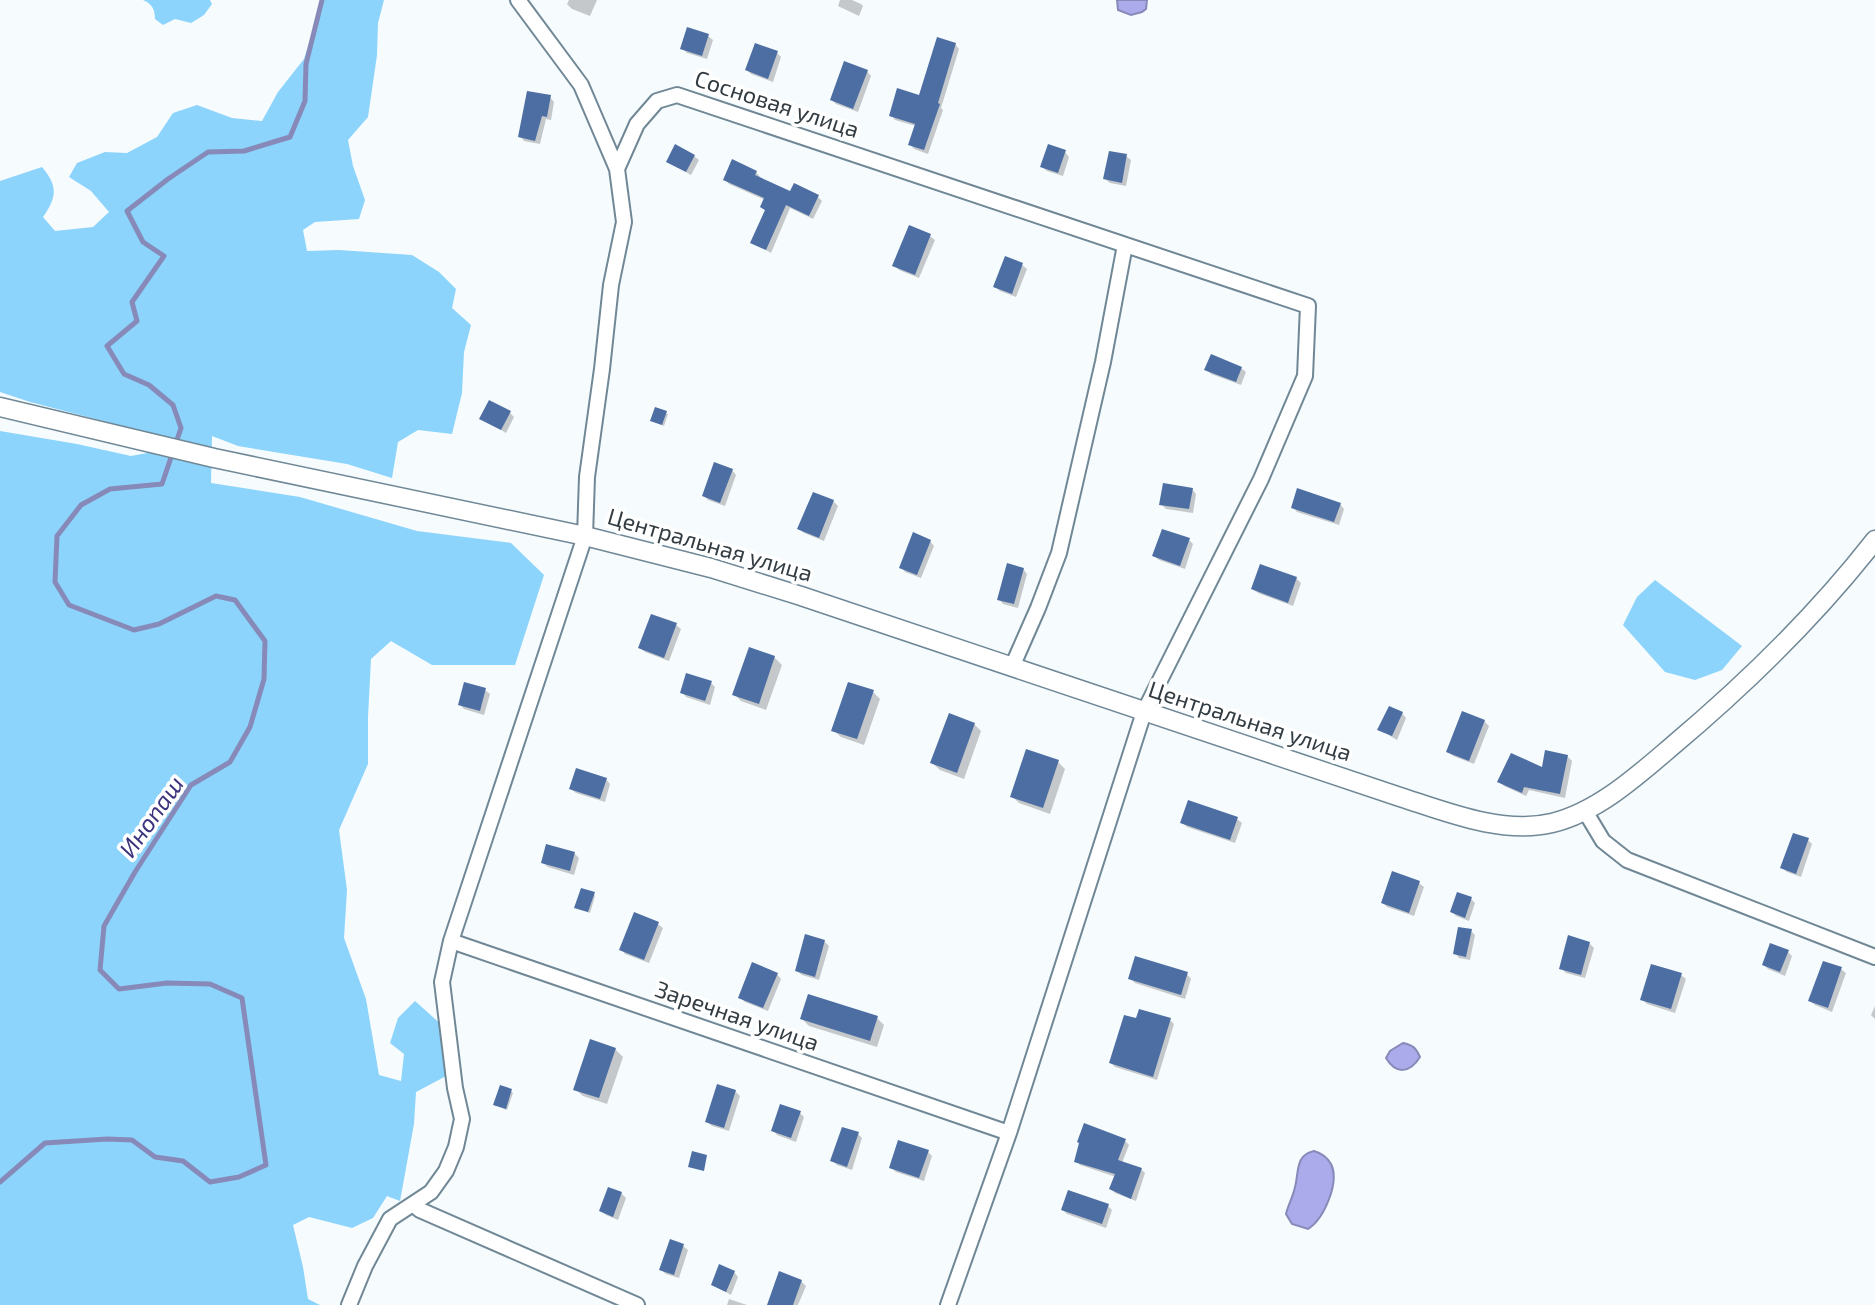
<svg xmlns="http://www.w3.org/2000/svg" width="1875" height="1305" font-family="'Exo 2',sans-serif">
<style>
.forest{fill:#8cd4fc}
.water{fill:#ababeb;stroke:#878ab8;stroke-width:2}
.shadow{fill:#0003}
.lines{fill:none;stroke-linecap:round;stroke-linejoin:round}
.stream{stroke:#878ab8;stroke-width:5}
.building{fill:#4c6ea2}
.minor-casing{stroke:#708896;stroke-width:18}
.tertiary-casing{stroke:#708896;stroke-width:21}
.minor{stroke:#fff;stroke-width:14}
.tertiary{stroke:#fff;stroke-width:18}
.labels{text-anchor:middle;stroke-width:7;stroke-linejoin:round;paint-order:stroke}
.street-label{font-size:23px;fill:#323c42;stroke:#fff}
.water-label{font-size:24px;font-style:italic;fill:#3b337d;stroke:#fff}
</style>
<rect width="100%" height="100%" fill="#f6fbfe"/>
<path class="forest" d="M143,0H210L212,4L204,15L191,23L175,19L163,25L155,19C155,9 152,4 143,0Z
M323,0H384L378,23L377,55L368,117L348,140L353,166L365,200L359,219L315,222L303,230L307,251L339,250L412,255L439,272L456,289L452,308L471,325L464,352L462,393L452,434L418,430L398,442L392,478L347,464L238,446L212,436L211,483L300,497L417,531L511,543L544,575L515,665H432L391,641L371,659L368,717V764L339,830L347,890L344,938L366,999L379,1075L401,1081L404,1054L390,1043L398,1018L415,1001L444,1027L448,1075L416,1092L414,1124L400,1201L387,1196L373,1218L352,1228L309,1217L293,1225L303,1267L308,1299L320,1305H0V431L77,444L131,456L147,453L145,435L131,432L111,423L30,402L0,392V181L42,167C58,186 57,197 43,217L55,231L93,227L109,212L91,191L69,177L77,163L105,152L127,153L157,137L173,113L197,105L232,118L262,121L278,92L304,59Z
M1655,580L1742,646L1722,670L1695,680L1665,672L1623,625L1637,597Z"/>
<path class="water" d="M1117,0H1147L1146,9L1142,12L1131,15L1118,10Z
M1403,1043C1413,1045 1416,1048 1420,1057C1410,1073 1396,1075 1386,1058L1390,1051Z
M1314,1151C1321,1153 1327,1157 1331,1164C1340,1182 1324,1219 1308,1229L1292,1224L1286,1214C1288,1205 1293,1197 1295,1187C1299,1172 1295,1155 1314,1151Z"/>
<path class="shadow" d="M569,0H597L590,16L572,9L567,4Z
M840,0H852L861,4L863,6L859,16L840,7L838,6Z
M708,36L713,40L707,59L687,53L682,48Z
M955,44L959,49L941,108L943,110L928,154L914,149L910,144L916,126L895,120L891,115L921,97Z
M777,53L781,57L773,82L751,74L747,70Z
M867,71L871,76L858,112L836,104L832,100Z
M550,97L554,102L551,120L546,119L540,144L524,141L520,136Z
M1065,152L1069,157L1063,176L1047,171L1042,167Z
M694,156L699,160L691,175L668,162Z
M1126,156L1131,160L1126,186L1110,183L1105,179Z
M756,172L760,177L759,179L791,193L818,197L822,201L813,219L790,208L771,253L752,242L766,211L762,207L765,200L729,184L725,179Z
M930,236L935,240L919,278L899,270L895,265Z
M1022,265L1027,269L1016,297L1000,291L995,287Z
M1241,368L1246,372L1241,385L1211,374L1206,369Z
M510,413L514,417L506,433L481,418Z
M666,413L668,414L664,426L652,421Z
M732,470L736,475L725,506L708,500L704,496Z
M1192,489L1196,494L1193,513L1166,509L1161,504Z
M833,501L838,506L824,541L804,533L799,529Z
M1340,504L1344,509L1339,525L1297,512L1293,507Z
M1189,540L1193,544L1185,569L1159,560L1154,556Z
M930,541L934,546L921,578L905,572L901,567Z
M1023,569L1027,574L1018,608L1003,604L999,599Z
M1296,578L1301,583L1293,606L1258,593L1253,589Z
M676,625L681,629L669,661L645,652L640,648Z
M774,657L782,665L766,710L741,701L734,694Z
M711,683L715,687L710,705L686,697L682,692Z
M485,690L490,694L484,715L464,709L460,705Z
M873,692L880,699L864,745L841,737L833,730Z
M1402,713L1406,718L1397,740L1380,730Z
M1484,721L1489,726L1474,764L1453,756L1448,752Z
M974,724L981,731L964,779L940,770L932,763Z
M1567,756L1572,761L1565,798L1529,790L1526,796L1504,786L1500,781L1543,769Z
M1058,762L1065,769L1050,814L1019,803L1012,796Z
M606,779L610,784L605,802L576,793L571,789Z
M1237,819L1242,823L1235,843L1187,827L1182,822Z
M1808,840L1812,844L1801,877L1787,872L1782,868Z
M547,846L575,854L579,858L574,875L548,867L543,863Z
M1419,883L1424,887L1414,916L1387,907L1383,903Z
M594,894L595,896L590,913L578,909Z
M1471,899L1475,903L1469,921L1456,916L1452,912Z
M658,924L663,928L649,963L625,954L621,949Z
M1471,931L1475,935L1470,960L1459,958L1455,953Z
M824,941L829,946L819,980L802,975L797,971Z
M1589,943L1594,948L1585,978L1566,973L1561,968Z
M1788,952L1792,956L1785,976L1768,969L1764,965Z
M1841,969L1846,973L1832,1012L1815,1005L1810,1001Z
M777,974L781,979L768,1011L745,1002L740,997Z
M1187,974L1191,979L1185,999L1135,983L1130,978Z
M1681,975L1686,979L1675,1013L1647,1004L1642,999Z
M1875,1006V1019L1871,1015Z
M877,1018L884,1025L877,1047L809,1026L802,1019Z
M1138,1020H1170L1174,1024L1157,1080L1115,1067L1111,1063Z
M615,1049L623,1057L607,1104L583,1096L575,1089Z
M511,1091L513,1093L507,1110L495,1105Z
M735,1091L740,1096L729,1131L712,1126L707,1122Z
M800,1113L804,1117L796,1142L777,1135L773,1130Z
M858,1134L862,1138L852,1170L837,1165L832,1160Z
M1125,1141L1129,1145L1122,1163L1141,1169L1145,1173L1136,1201L1115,1193L1111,1189L1116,1177L1080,1165L1076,1161Z
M928,1152L932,1156L924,1181L896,1172L891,1167Z
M621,1193L626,1198L618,1220L606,1215L601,1211Z
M1108,1206L1112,1210L1106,1228L1067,1214L1063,1210Z
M671,1242L683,1246L688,1250L679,1278L666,1274L661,1270Z
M734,1272L738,1277L731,1295L713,1285Z
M801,1281L806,1286L798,1305H768Z
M729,1299L747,1305H727Z"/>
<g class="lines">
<path class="stream" d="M0,1182L45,1143L107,1139L132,1140L155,1157L183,1161L210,1182L239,1177L266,1165L242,998L210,984L167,983L119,989L100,970L104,926L135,872L191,785L230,762L250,727L264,679L265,641L235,600L216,596L159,624L134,630L69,605L55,582L57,536L81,505L110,489L162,484L181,428L173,405L149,385L124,374L107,346L137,321L132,302L164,256L143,242L127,211L168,179L208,152L244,151L290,137L305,101L306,64L322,0"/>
</g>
<path class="building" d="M687,27L709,34L702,56L680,49Z
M937,37L956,43L938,103L940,104L924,150L908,145L915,124L889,116L897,88L919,95Z
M755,43L778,51L768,79L745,70Z
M844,61L868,70L853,109L830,100Z
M527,91L551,95L547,117L542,116L535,141L518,137Z
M675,144L695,155L686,172L666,162Z
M1048,144L1066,150L1058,173L1040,167Z
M1109,151L1127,154L1122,183L1103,179Z
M732,159L757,171L755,175L790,191L794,183L819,195L809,216L786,205L766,250L750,243L765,210L760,207L764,198L723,180Z
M909,225L931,234L915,275L892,266Z
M1005,256L1023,263L1012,294L993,287Z
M1211,354L1242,367L1236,382L1204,370Z
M489,400L511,411L501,430L479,419Z
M655,407L667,411L662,425L650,421Z
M714,462L733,469L720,503L702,496Z
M1163,483L1193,488L1189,509L1159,505Z
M1297,488L1341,503L1334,522L1291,508Z
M813,492L834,500L819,538L797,529Z
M1162,529L1190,538L1180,566L1152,556Z
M913,532L931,540L917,575L899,568Z
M1007,563L1024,568L1014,604L997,600Z
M1260,564L1297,577L1288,603L1251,589Z
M651,614L677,623L664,658L638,648Z
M749,647L775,656L759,704L732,695Z
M686,673L712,681L705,701L680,693Z
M464,682L486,688L480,711L458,705Z
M848,682L874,690L857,739L831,731Z
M1389,706L1403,712L1392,736L1377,730Z
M1462,711L1485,720L1469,761L1446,752Z
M949,713L975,723L957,773L930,763Z
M1026,749L1059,760L1043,808L1010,797Z
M1545,750L1568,755L1560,794L1524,787L1522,793L1497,782L1511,753L1542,767Z
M576,768L607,778L600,799L569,789Z
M1188,800L1238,817L1230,840L1180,823Z
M1793,833L1809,838L1796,874L1780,868Z
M546,844L575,852L570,871L541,863Z
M1392,871L1420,881L1409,913L1381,903Z
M581,888L595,892L588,912L574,908Z
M1457,892L1472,897L1465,918L1450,912Z
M634,912L659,922L644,960L619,950Z
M1458,927L1472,929L1466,957L1453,954Z
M805,934L825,940L815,977L795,971Z
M1568,935L1590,942L1581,975L1559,969Z
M1770,943L1789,950L1780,972L1762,965Z
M1135,956L1188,972L1181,995L1128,979Z
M1823,961L1842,967L1828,1008L1808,1001Z
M752,962L778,973L763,1008L738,998Z
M1651,964L1682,973L1671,1009L1640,1000Z
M808,994L878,1016L870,1041L800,1019Z
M1139,1009L1171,1018L1153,1077L1109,1063L1124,1015L1136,1018Z
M590,1039L616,1048L599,1098L573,1090Z
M717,1084L736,1090L724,1128L705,1122Z
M500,1085L512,1089L506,1109L493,1105Z
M780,1104L801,1111L791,1138L771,1131Z
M1084,1123L1126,1139L1118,1160L1142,1168L1131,1199L1109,1189L1115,1174L1074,1162L1079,1143L1077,1142Z
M842,1127L859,1132L847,1167L830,1161Z
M898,1140L929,1150L919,1178L889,1168Z
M692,1151L707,1155L704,1171L688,1167Z
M608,1187L622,1192L613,1217L599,1211Z
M1068,1190L1109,1204L1102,1224L1061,1210Z
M670,1239L684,1244L674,1275L659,1270Z
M719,1264L735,1271L726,1292L711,1285Z
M779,1271L802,1280L793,1305H767Z"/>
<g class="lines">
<g class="minor-casing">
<path id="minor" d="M518,0L581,85L617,169
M1012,667L1038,608L1059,553L1103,362L1125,245
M1585,811L1603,841L1627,860L1875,957
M451,941L1009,1133
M414,1205L420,1210L637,1305
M349,1305L365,1266L390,1219L431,1192L446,1171L456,1147L462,1119L455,1088L442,982L451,941L585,536L587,477L602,369L611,285L624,222L617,169L637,124L657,101L677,95L1308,306L1305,376L1261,479L1144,712L1009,1133L948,1305"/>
</g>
<g class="tertiary-casing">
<path id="tertiary" d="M0,407L214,458L585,536L711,568L801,596L1397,796C1444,811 1501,835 1552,823C1597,812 1636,777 1671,747C1746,684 1815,617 1875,540"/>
</g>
<use href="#minor" class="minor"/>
<use href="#tertiary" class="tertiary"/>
</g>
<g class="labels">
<g class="street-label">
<text transform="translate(777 104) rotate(18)" y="8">Сосновая улица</text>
<text transform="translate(710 545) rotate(16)" y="8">Центральная улица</text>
<text transform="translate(1250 721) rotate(18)" y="8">Центральная улица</text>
<text transform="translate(737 1016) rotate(19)" y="8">Заречная улица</text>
</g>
<g class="water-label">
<text transform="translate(152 817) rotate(-55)" y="8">Инопаш</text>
</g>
</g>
</svg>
